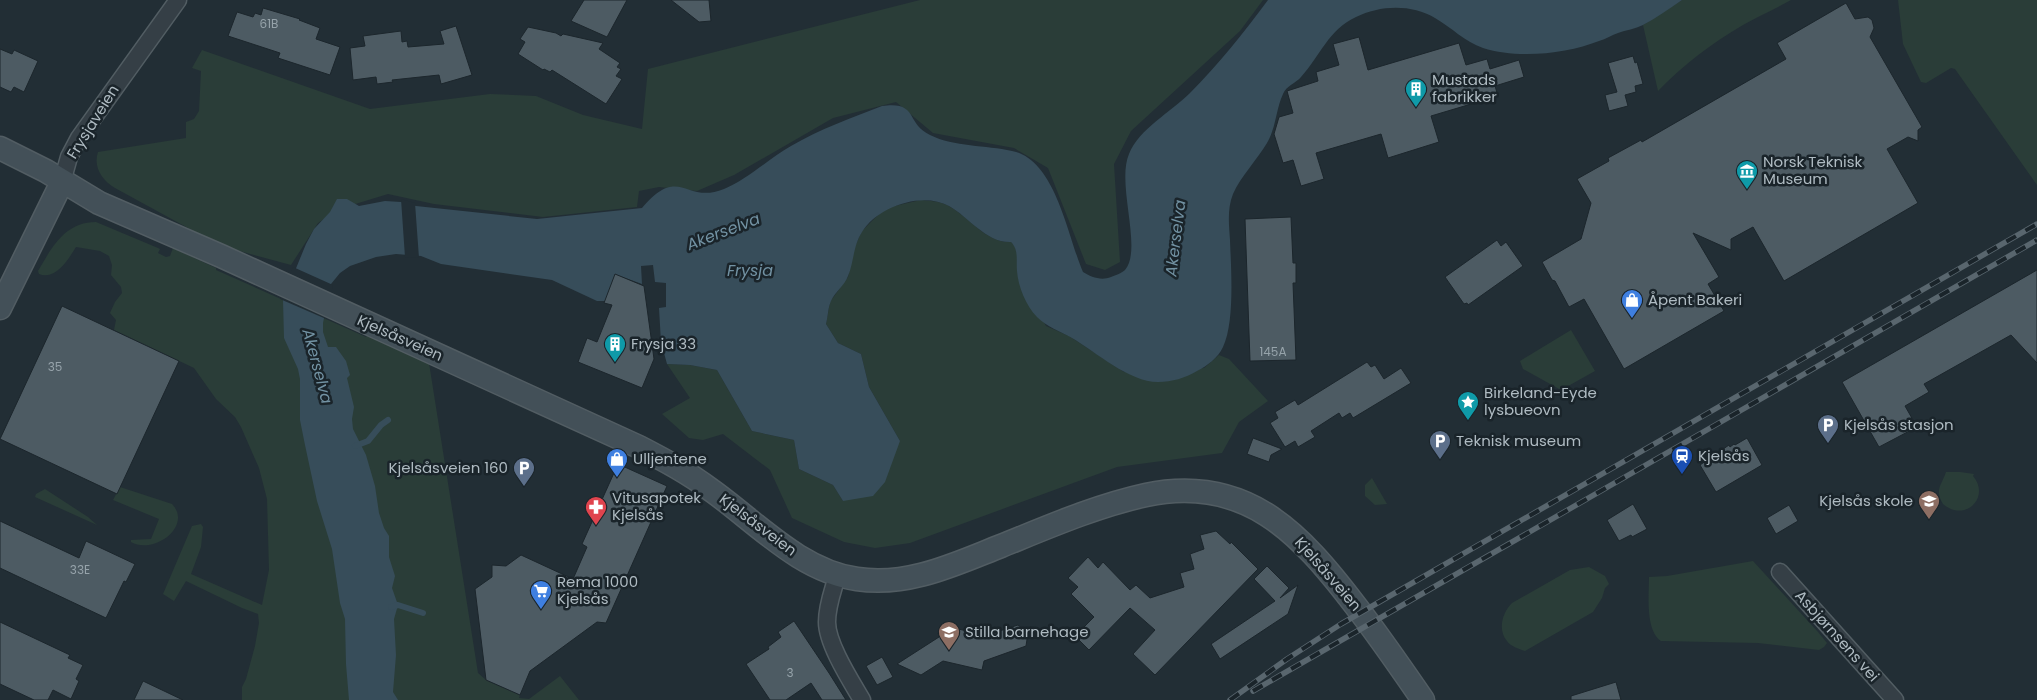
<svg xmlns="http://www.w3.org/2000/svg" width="2037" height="700" font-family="Poppins,sans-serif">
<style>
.green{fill:#2a3d38}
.water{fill:#374d5a}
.pier{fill:#222e35}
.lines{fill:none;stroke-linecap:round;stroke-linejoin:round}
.stream{stroke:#374d5a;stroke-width:6}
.building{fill:#4d5b63;stroke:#1c262c}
.street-casing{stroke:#525d63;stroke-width:19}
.secondary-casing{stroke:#525d63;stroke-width:25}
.street{stroke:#353f46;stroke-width:16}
.secondary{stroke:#435058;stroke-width:22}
.rail-casing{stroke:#59666e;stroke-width:5.5}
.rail{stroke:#1a242a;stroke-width:4;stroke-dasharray:11;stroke-linecap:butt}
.labels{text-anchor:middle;stroke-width:5;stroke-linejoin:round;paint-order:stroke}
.number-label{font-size:12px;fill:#96a3aa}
.poi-label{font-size:15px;fill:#afbbc2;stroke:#1a242a;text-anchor:start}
.street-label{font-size:15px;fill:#afbbc2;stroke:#1a242a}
.water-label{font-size:16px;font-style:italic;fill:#7292a3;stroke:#1a242a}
</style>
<rect width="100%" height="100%" fill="#222e35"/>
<path class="green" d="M920,0H1263L1240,31L1131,131L1114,164L1120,262L1105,270L1086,264L1048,168L1014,148L933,133L896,102L833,118L734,175L697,191L659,187L639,191L637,207L543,217L434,204L388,194L339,209L318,223L291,265L221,246L115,188C102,180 93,167 98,152L186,138V122L194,119L199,111L201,71L192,68L202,50L370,109L490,94L536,96L583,115L642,129L648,69Z
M1682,0H1791C1775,9 1759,16 1743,25C1712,43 1683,65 1658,91L1643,25Z
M1898,0H2037V185L1955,69L1951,68L1926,83L1921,82L1903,44Z
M921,200C930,201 939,201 947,205C969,216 985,243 1011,242L1014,244L1018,256L1017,270L1046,326L1069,336L1124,372L1204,368L1219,355L1229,359L1268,401L1239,422L1222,453L1117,467L910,543L875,548L844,542L792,518L770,470L723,434L703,440L689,438L662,414L690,398L667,364L690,365L717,370L752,431L794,440L799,469L833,485L843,501L900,441L869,387L861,354L838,343L826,324L830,302L848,277L854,248L862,231L882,211L890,207Z
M96,222L158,248L160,249L158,253L166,257L170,256L173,248L216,268V270L366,337L367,335L429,363L478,673L486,680L520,695L519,698L529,699L560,676L579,700H242V687L246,679L255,646L259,623L258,614L242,608L186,581L174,601L163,594L192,526L201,524L203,527L201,547L191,574L262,605L269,570L267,499L259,468L241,427L235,417L216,399L194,368L114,330L116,320L110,313L115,302L122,293L121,287L111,275L112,265L109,256L100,251L76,247C69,258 56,281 39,274L38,271C52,247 65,222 96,222Z
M1571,330L1595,371L1561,390L1523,369L1520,361Z
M1946,472H1960L1974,474L1973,476C1991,497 1965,523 1943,504C1934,489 1942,485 1946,472Z
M1372,478L1387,504L1375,505L1365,496V485Z
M120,487L172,504C193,526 154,555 131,542V540L151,539L159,519L113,500Z
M45,489L88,517L97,525L35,497L36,494Z
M1753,561L1818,632L1827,643L1824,647L1819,650L1758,643L1661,641C1645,630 1649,594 1649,577L1667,576Z
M1589,567L1605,576L1609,584L1605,588L1602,598L1593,612L1525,651C1519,649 1510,646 1507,641C1497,629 1503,612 1512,603L1570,570Z"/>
<path class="water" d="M1268,0H1682C1669,9 1656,18 1643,25C1635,29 1626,30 1618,33C1612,35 1606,39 1599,41C1566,54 1518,59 1483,48C1465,42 1451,27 1435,18C1412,4 1380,5 1356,17C1329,29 1320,56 1301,77C1296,83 1286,86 1283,94C1276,109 1276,128 1267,143C1257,160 1241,176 1233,194C1227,209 1229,225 1230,240C1231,268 1235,322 1223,347C1218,358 1207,366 1197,371C1185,378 1172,382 1158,382C1129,382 1096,352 1072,338C1060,331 1047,327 1037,317C1026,306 1018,286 1017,271C1016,260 1019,250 1011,242C986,243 969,217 949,206C922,191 877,207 862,232C853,246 854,262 848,276C845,285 835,292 831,301C828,307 828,317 826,324L838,343L861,354L869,387L900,441L885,482L873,496L843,501L833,485L799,469L794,440L752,431L717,370L690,365L667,364L661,342L659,308L666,307V283L655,282L653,265L641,266L642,284L617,275L606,301H597L552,280L441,264L421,256L396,254L376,257L350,266L340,273L331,284L323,323V332L328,347H336L346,361L350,375L347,378L354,407L352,419L353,429L366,455L375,486L379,513L384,528L389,536V557L395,576L392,588L398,605L394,619L396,655L393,692L398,700H349L346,664L345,619L340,603L332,549L317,501L305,445L300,420V379L298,369L284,338L283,300L306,244L314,229L330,212L337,199H347L359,206L385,201L401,202L416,206L537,219L642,208C680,163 685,205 724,189C746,180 770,158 791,146C820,129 851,118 882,106C919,101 905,123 930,135C954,147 986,145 1012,151C1056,159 1068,238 1083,272C1091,277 1101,281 1111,277C1116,275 1122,273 1125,270C1143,249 1116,184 1129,154C1139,129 1171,112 1190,93C1218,65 1245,31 1268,0Z"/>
<path class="pier" d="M401,199L415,203L419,258L405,257Z
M293,267L333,285L326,319L280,299Z"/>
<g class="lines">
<path class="stream" d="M355,446L368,441L381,425L388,420
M391,607L398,605L423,613"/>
</g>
<path class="building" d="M584,0H627L607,37L571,21Z
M671,0H709L711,21L699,22Z
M1846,3L1855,19L1868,17L1872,20L1874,28L1870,37L1922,127L1918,130V141L1908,137L1887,149L1918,203L1784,281L1753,227L1731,239V250L1693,233L1719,277L1708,284L1724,311L1624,369L1584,299L1569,307L1555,281L1552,280L1542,262L1581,239L1591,203L1577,179L1609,161L1608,158L1641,140L1642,142L1786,59L1777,43Z
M263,8L300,19L299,20L320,28L316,39L340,47L330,75L278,58L280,53L228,36L237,12L253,17L255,13L261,15Z
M456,26L472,75L441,84L439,75L392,80L393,82L377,84L376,77L353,80L350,48L365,46L363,36L401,31L402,42L407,41L408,47L444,44L440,31Z
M528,27L556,33L561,36L563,34L603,43L599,49L620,63L617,67L621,69L616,76L622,79L606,104L552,70L550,72L544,69L543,70L518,54L525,42L520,39Z
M1359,37L1368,70L1459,43L1466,65L1487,59L1490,69L1519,60L1524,77L1495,86L1498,96L1431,116L1439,142L1388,158L1381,134L1316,153L1324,179L1301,186L1293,160L1283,163L1274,134L1279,117L1293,113L1287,91L1318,81L1316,72L1339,65L1333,44Z
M0,49L12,54L14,50L38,61L24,92L14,87L11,92L0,87Z
M1633,56L1635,63L1637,62L1643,84L1635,86L1636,92L1625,95L1628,106L1609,111L1605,95L1617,92L1608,63Z
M1291,217L1293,263H1296V283H1293L1296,360L1250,361L1245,219Z
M1497,240L1501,246L1506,242L1523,266L1468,305L1467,303L1464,304L1445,277Z
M2037,270V363L2011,335L1924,384L1929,392L1905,406L1917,427L1879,447L1842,382Z
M615,274L644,286L654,359L642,388L578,362L587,338L597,342L612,305L604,303Z
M62,306L179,361L117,494L0,439Z
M1367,362L1371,367L1375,365L1384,379L1401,368L1411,383L1353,418L1350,413L1342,418L1339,413L1311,431L1315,437L1298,447L1295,441L1285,447L1270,423L1278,418L1275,412L1295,400L1298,405Z
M1253,438L1282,449L1271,455L1269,462L1247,454Z
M1747,438L1762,465L1716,492L1700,465L1729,445L1730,447L1734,444L1735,445Z
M618,464L667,486L606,623L597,622L530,671L520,695L486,680L475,589L492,577V565L506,566L521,555L573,579L587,547L582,544Z
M1633,504L1647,529L1632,537L1631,535L1619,541L1607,520Z
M1789,505L1798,521L1776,534L1767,518Z
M0,521L79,558L86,541L135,564L126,582L124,581L106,618L0,568Z
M1216,531L1230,544L1231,542L1258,569L1155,675L1133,654L1155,630L1130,608L1089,650L1075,636L1094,617L1071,594L1078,587L1068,578L1088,557L1098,568L1103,562L1130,590L1136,585L1150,598L1184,587L1180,573L1194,569L1190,554L1204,549L1200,535Z
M1267,566L1289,588L1280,598L1298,585L1288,614L1220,659L1211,644L1275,601L1254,579Z
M794,621L829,673L846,700H822L811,683L786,700H770L746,664L769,649L768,647L781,637L778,632Z
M0,622L70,655L68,658L83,665L76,679L79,681L71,699L53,690L48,700H34L0,684Z
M1018,625L1028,633L1026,646L984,661L982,670L943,661L921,675L897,664L939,637L938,633L948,627L987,635Z
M882,657L893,677L877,685L866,666Z
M143,681L183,700H134Z
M1616,682L1621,700H1571V696Z"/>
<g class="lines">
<g class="street-casing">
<path id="street" d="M62,182L69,157L79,138L178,0
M1780,572L1895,700
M837,576C833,591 827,605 827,622C827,644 851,681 862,700"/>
</g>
<g class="secondary-casing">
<path id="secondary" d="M0,148L46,171L99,203L221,256L639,447C664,460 689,473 711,490C756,522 800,571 857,579C908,587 955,564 1001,546C1048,527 1096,506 1146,495C1246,474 1300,533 1355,605C1379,636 1401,668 1423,700
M0,308L62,182"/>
</g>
<use href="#street" class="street"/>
<use href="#secondary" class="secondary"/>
<g class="rail-casing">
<path id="rail" d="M1253,691L2037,240
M1230,700L1287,659L1341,624L2037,224"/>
</g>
<use href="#rail" class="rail"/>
</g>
<defs>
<g id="building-pin" transform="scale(1.125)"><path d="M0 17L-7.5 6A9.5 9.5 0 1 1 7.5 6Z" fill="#0f9aa8" stroke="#1a242a"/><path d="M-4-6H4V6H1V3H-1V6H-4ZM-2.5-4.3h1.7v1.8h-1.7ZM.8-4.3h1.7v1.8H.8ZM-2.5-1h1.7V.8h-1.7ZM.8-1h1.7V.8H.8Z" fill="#fff"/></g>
<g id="museum-pin" transform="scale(1.125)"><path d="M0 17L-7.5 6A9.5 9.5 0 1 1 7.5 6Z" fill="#0f9aa8" stroke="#1a242a"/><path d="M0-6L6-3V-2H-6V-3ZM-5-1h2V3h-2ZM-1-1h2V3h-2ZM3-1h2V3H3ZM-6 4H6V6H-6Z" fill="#fff"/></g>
<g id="shop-pin" transform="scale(1.125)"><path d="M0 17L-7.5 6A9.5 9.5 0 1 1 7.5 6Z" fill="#3f7fe0" stroke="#1a242a"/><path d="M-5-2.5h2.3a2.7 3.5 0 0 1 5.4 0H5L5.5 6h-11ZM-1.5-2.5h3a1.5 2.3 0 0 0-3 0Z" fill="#fff"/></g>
<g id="sight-pin" transform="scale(1.125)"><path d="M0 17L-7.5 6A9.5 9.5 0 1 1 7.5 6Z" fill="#0f9aa8" stroke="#1a242a"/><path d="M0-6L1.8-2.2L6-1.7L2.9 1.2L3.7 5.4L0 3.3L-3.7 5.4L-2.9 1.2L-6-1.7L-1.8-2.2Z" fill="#fff"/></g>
<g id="parking-pin" transform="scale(1.125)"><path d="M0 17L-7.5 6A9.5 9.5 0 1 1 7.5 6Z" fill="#5c6f8a" stroke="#1a242a"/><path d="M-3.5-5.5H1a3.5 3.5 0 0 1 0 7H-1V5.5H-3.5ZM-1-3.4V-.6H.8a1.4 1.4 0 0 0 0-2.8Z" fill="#fff"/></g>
<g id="station-pin" transform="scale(1.125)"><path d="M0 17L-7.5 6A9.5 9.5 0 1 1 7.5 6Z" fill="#1a4fb4" stroke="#1a242a"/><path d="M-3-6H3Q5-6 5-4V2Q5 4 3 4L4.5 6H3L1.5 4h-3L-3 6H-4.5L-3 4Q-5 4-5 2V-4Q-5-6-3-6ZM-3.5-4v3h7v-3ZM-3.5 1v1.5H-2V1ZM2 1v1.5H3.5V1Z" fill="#fff"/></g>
<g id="school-pin" transform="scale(1.125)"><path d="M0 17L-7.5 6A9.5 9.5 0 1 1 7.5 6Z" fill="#8d6e63" stroke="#1a242a"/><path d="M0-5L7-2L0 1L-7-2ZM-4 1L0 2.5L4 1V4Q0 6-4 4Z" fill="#fff"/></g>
<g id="pharmacy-pin" transform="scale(1.125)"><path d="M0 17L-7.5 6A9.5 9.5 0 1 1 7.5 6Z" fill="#e0444e" stroke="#1a242a"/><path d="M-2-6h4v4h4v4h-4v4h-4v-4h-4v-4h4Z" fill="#fff"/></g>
<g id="supermarket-pin" transform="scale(1.125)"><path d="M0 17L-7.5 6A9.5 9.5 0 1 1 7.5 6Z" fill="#3f7fe0" stroke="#1a242a"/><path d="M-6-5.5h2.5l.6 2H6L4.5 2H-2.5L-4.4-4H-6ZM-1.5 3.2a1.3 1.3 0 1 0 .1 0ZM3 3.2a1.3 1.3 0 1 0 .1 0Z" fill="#fff"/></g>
</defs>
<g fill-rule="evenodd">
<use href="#building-pin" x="1416" y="89"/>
<use href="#museum-pin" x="1747" y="171"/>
<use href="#shop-pin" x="1632" y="300"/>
<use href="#building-pin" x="615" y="344"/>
<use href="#sight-pin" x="1468" y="402"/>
<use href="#parking-pin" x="1828" y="425"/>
<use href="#parking-pin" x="1440" y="441"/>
<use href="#station-pin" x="1682" y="456"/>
<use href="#shop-pin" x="617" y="459"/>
<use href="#parking-pin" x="524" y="468"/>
<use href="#school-pin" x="1929" y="501"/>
<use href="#pharmacy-pin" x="596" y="507"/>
<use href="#supermarket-pin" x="541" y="591"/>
<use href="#school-pin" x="949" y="632"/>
</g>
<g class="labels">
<g class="number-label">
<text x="269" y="28">61B</text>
<text x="1273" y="356">145A</text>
<text x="55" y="371">35</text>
<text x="80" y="574">33E</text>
<text x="790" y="677">3</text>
</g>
<g class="poi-label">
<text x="1432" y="85">Mustads<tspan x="1432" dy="17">fabrikker</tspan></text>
<text x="1763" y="167">Norsk Teknisk<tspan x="1763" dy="17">Museum</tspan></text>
<text x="1648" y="305">Åpent Bakeri</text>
<text x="631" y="349">Frysja 33</text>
<text x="1484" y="398">Birkeland-Eyde<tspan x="1484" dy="17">lysbueovn</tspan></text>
<text x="1844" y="430">Kjelsås stasjon</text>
<text x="1456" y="446">Teknisk museum</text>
<text x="1698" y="461">Kjelsås</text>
<text x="633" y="464">Ulljentene</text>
<text x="508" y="473" text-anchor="end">Kjelsåsveien 160</text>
<text x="612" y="503">Vitusapotek<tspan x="612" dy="17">Kjelsås</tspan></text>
<text x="1913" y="506" text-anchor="end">Kjelsås skole</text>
<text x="557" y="587">Rema 1000<tspan x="557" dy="17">Kjelsås</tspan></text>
<text x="965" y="637">Stilla barnehage</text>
</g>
<g class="street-label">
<text transform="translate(93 122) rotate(-58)" y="5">Frysjaveien</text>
<text transform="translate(400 338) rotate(24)" y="5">Kjelsåsveien</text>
<text transform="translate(758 525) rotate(37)" y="5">Kjelsåsveien</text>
<text transform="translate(1328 574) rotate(49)" y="5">Kjelsåsveien</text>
<text transform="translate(1837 636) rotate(48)" y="5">Asbjørnsens vei</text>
</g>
<g class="water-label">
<text transform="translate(723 231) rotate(-21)" y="6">Akerselva</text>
<text transform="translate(1175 238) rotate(-83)" y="6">Akerselva</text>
<text x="750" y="276">Frysja</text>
<text transform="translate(318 366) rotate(75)" y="6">Akerselva</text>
</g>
</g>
</svg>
